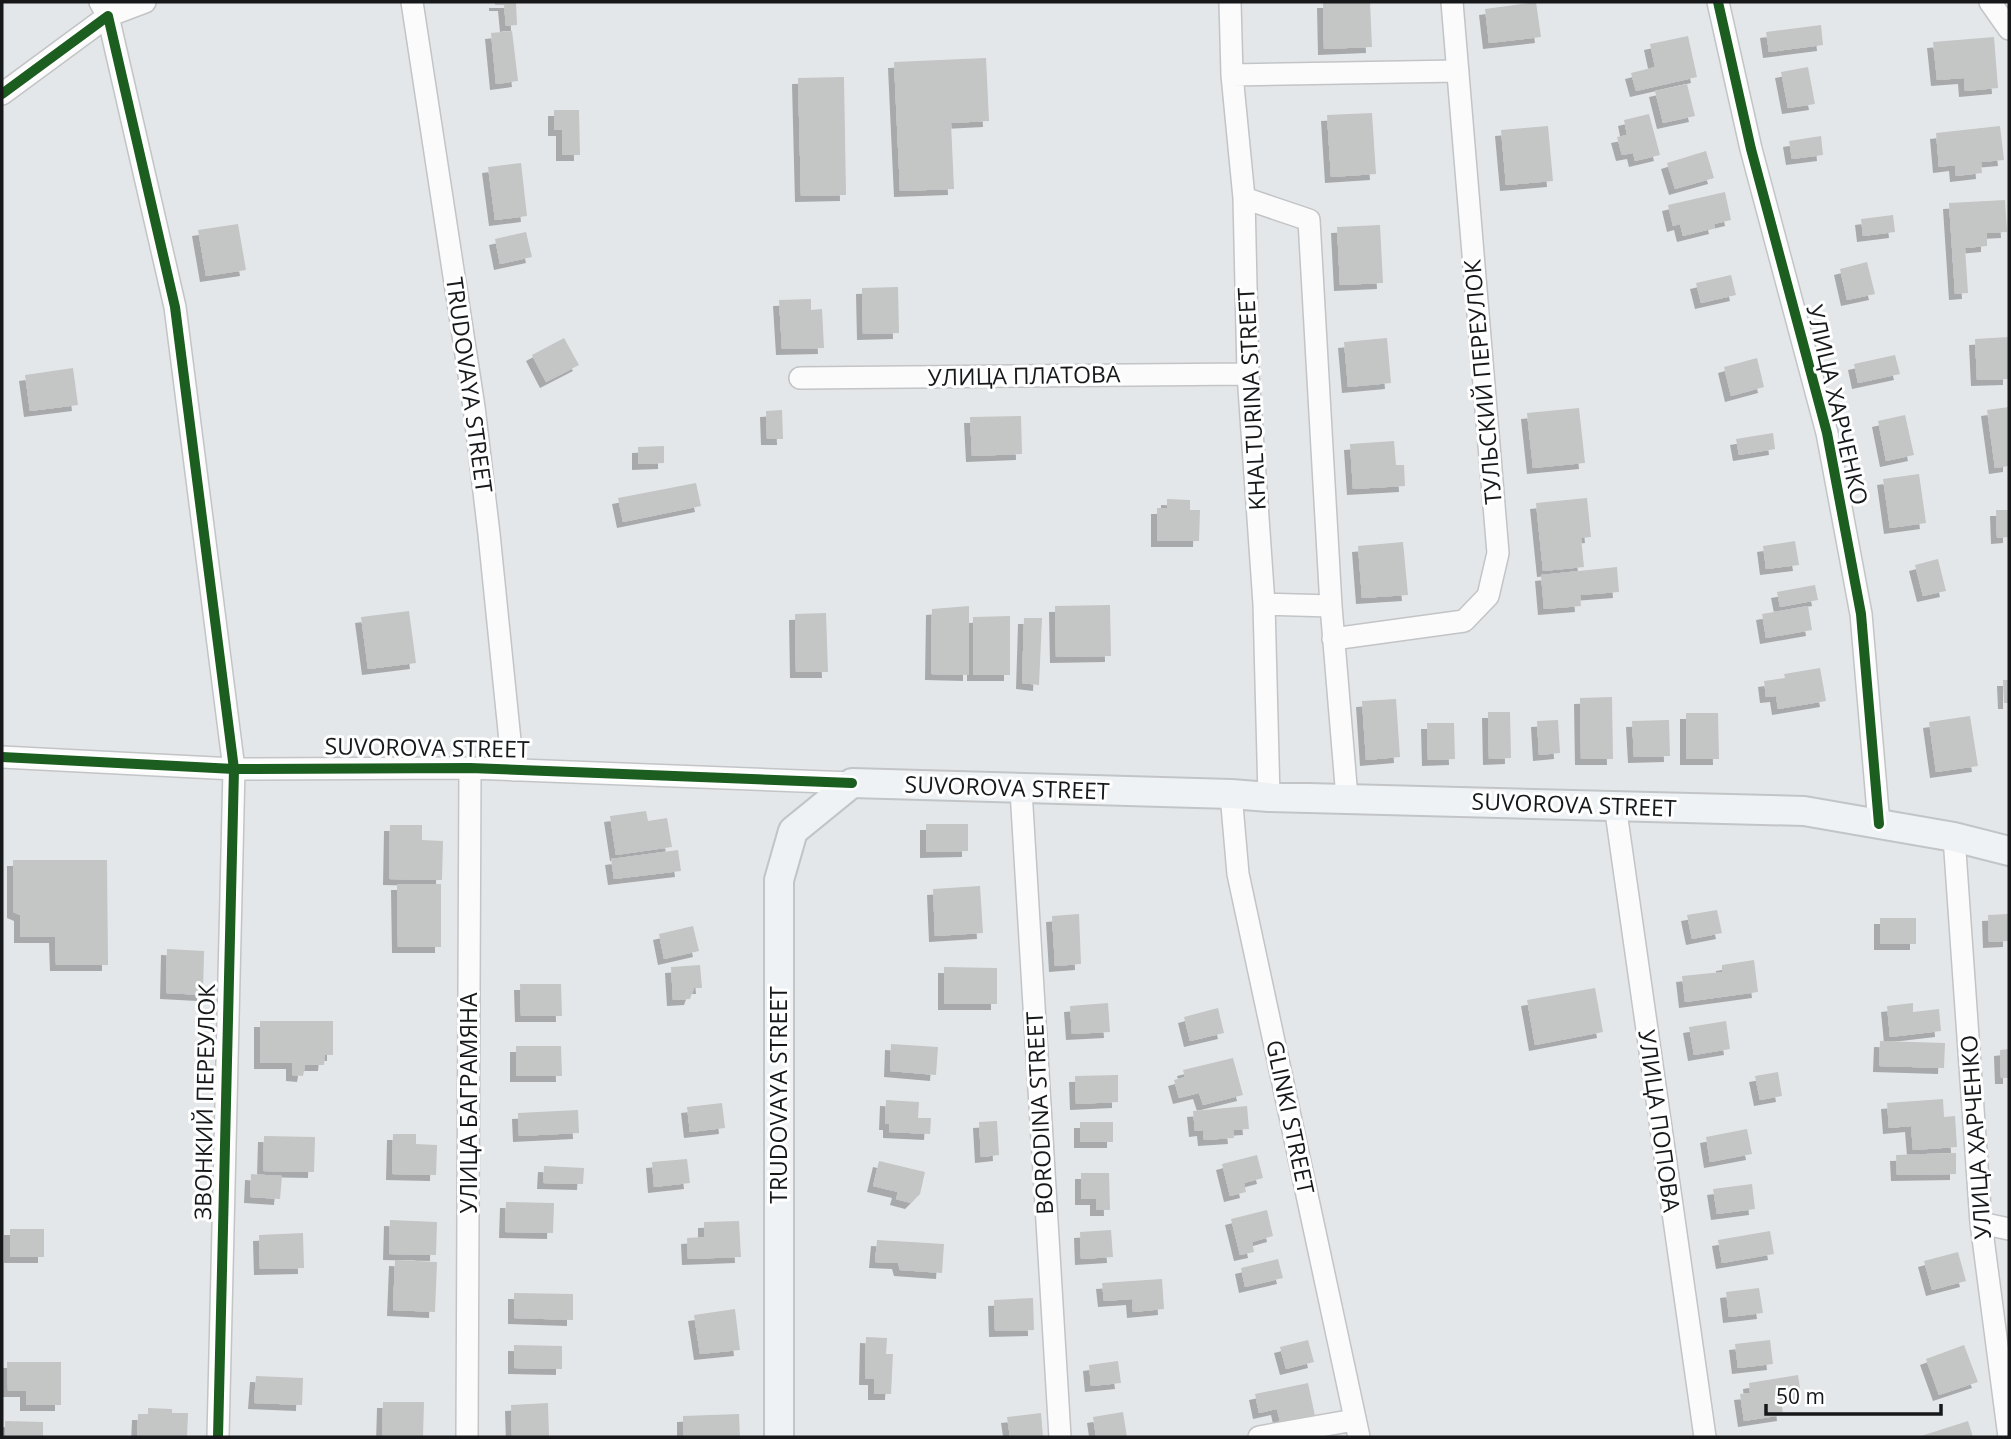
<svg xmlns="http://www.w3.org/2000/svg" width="2011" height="1439" font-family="'Open Sans',sans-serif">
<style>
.building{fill:#c4c5c5;filter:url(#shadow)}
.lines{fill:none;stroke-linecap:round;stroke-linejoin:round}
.minor-casing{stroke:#c2c4c6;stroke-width:24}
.secondary-casing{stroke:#c2c4c6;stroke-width:32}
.minor{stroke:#fbfbfc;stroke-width:21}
.secondary{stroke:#eff2f4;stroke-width:28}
.cycleway-casing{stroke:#fff;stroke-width:15}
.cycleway{stroke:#1b5e20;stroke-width:10}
.labels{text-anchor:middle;stroke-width:6;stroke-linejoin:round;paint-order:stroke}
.street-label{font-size:23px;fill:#16181a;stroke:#fff}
</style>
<defs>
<filter id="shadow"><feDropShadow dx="-6" dy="6" stdDeviation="0" flood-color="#0004"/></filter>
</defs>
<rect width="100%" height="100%" fill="#e4e7e9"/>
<path class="building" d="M495,2H516L517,25L506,26L504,5H495Z
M1323,2H1370L1372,47L1324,49Z
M1536,2L1541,37L1489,43L1485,9Z
M1821,25L1823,45L1769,52L1766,32Z
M512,31L518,81L496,84L491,33Z
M1688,36L1697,77L1636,91L1631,73L1655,67L1650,44Z
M1994,37L1998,88L1965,91L1964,78L1937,80L1933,42Z
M986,58L989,121L951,123L954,189L900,191L894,62Z
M1808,67L1815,104L1788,108L1781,72Z
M844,77L846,195L801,196L798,78Z
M1687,84L1695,116L1663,123L1655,91Z
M554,110H579L580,155H562V130H554Z
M1372,113L1376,174L1331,177L1327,115Z
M1649,114L1660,155L1635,161L1633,153L1622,155L1617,137L1627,135L1624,120Z
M1548,126L1553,181L1506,185L1501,130Z
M2000,126L2004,160L1981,162L1982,173L1956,176L1955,165L1939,167L1936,133Z
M1821,136L1823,155L1792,159L1789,141Z
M1706,151L1714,178L1675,189L1667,163Z
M521,163L527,216L495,220L488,167Z
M1725,192L1731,220L1714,224L1715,228L1683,236L1680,224L1673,226L1668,205Z
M2005,200L2007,232L1987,233V246L1965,248L1968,293L1955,294L1949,203Z
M1893,215L1895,232L1863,236L1861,219Z
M238,224L246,270L206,276L198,230Z
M1380,225L1383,283L1340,285L1337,227Z
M526,232L532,257L500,264L495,239Z
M1867,262L1875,294L1847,300L1840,269Z
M1731,275L1736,295L1701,303L1696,283Z
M898,287L899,333L863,334L862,288Z
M811,299V310L822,309L824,348L782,349L779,300Z
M2009,337V379L1977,380L1975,339Z
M564,338L579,365L546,382L532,355Z
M1387,338L1391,383L1348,387L1344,342Z
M1895,355L1900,374L1858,383L1854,364Z
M1757,358L1764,387L1731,396L1724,367Z
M73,368L78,405L30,411L25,375Z
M2009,407V466L1995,468L1987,410Z
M1579,408L1585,463L1533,468L1527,413Z
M782,410L783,439H767L766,411Z
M1905,415L1914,455L1886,461L1878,421Z
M1021,416L1022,454L972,456L970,417Z
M1773,433L1775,449L1739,455L1736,439Z
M1394,441L1396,465H1404L1405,486L1353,489L1350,444Z
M664,446V463L638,464V447Z
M1919,474L1926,523L1890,528L1883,479Z
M696,483L701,506L623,522L618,498Z
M1587,498L1591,537L1581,538L1584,567L1543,571L1536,503Z
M1167,499L1190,500V510H1200L1199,541H1157V508H1167Z
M1996,510H2009V537L1997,538Z
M1795,541L1799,565L1766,569L1763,546Z
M1403,542L1408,595L1362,598L1358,546Z
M1938,559L1946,591L1923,596L1915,565Z
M1617,567L1619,592L1580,595L1581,606L1544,609L1541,575Z
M1815,585L1818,600L1780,607L1777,592Z
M1110,605L1111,656L1056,657L1055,606Z
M969,606V675L931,674L932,609Z
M1808,606L1812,630L1766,638L1762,614Z
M409,611L416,663L368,669L361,617Z
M826,613L828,672H796L795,614Z
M1010,616V675H973V617Z
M1024,618H1042L1039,685L1022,683Z
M1820,668L1826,701L1778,709L1776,696L1766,697L1764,681L1785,678L1784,674Z
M2003,680H2009V703H2004Z
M1612,697L1613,759H1581L1580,698Z
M1396,699L1400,757L1366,760L1362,701Z
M1488,712H1510L1511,758L1489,759Z
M1686,713H1718L1719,759H1686Z
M1970,716L1978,766L1936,772L1929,722Z
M1558,720L1560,753L1539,755L1537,721Z
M1669,720L1670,756L1634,757L1632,721Z
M1427,723H1454L1455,759L1428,760Z
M646,811L648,821L667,818L672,847L616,855L610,816Z
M926,824H968V851L926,852Z
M390,825H422V840L443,841L442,880L389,879Z
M678,850L681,871L614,879L611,859Z
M13,860H107L108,965H56L55,937H20V915L13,912Z
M397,884H441V947H398Z
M980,886L983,933L935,936L933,889Z
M1717,910L1722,933L1692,939L1687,915Z
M1079,914L1081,964L1055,966L1052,916Z
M2009,914V941L1989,942L1988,915Z
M1880,918H1916V944H1880Z
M693,926L699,951L664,959L659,934Z
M167,949L204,951L203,995L166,993Z
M1754,960L1758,992L1685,1002L1682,976L1722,972V965Z
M700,965L702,988H694L690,999L673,1000L671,967Z
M944,967L997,968V1004H944Z
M520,984H561L562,1016H521Z
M1595,988L1603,1032L1535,1045L1527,1000Z
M1108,1003L1110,1032L1072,1034L1070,1006Z
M1913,1003V1012L1939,1009L1941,1031L1890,1037L1887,1006Z
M1218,1008L1224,1033L1190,1041L1184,1017Z
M260,1021H333V1055H325L324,1065H305L303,1076L292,1075V1063H260Z
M1726,1021L1730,1049L1694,1055L1689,1027Z
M1880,1041L1945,1043L1944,1068L1879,1066Z
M891,1044L938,1047L936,1075L890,1071Z
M516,1046H561L562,1076H516Z
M2009,1049V1078H2001L2000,1050Z
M1233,1058L1243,1095L1203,1105L1199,1093L1179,1098L1174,1080L1185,1077L1183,1070Z
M1778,1072L1782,1096L1760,1100L1755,1076Z
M1118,1075V1102L1076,1104L1075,1076Z
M1943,1099L1944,1117L1955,1116L1957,1147L1913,1150L1911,1126L1889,1128L1887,1103Z
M886,1100L919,1102L918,1118H931L930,1134L889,1132V1124H885Z
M722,1103L725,1128L690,1132L687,1107Z
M1247,1106L1249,1129L1233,1130L1234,1138L1204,1140L1203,1130L1195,1131L1193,1111Z
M578,1110L579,1133L519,1136L518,1113Z
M997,1121L999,1155L981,1157L979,1122Z
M1080,1122H1113V1142H1080Z
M1747,1129L1752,1154L1710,1162L1706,1137Z
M393,1134H416V1144L437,1145L436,1175L392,1174Z
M264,1136L315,1137L314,1172L263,1171Z
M1956,1153V1174L1897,1175L1896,1155Z
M1257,1155L1263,1178L1244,1183L1246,1192L1230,1196L1222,1164Z
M687,1159L690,1183L654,1187L652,1162Z
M879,1161L925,1172L920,1194L911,1203L896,1199L898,1192L873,1186Z
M544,1166L584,1168L583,1184L543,1183Z
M1081,1173H1109L1110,1210H1096V1199H1081Z
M251,1174L282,1176L280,1199L250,1197Z
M1752,1184L1755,1209L1717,1214L1713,1189Z
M506,1202L554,1203L553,1233L505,1232Z
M1267,1210L1273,1236L1252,1242L1254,1252L1240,1255L1231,1219Z
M390,1220L437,1222L436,1255L389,1254Z
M739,1221L741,1257L688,1259L687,1238L704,1237V1222Z
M10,1229H44V1257H10Z
M1111,1230L1113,1257L1081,1259L1080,1232Z
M1770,1231L1774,1254L1722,1263L1718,1240Z
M303,1233L304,1268L260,1269L259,1235Z
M877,1240L944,1244L942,1273L900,1270L898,1263L875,1262Z
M1958,1252L1966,1281L1932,1290L1924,1261Z
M1278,1259L1283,1278L1245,1287L1241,1268Z
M395,1260L437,1262L435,1312L393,1310Z
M1162,1279L1164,1309L1133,1312L1132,1299L1104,1301L1102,1283Z
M1759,1288L1763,1313L1729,1317L1726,1292Z
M514,1293L573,1294V1320L514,1318Z
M1033,1298L1034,1330L995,1331L994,1300Z
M735,1309L740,1350L700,1354L694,1315Z
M866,1337L887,1338L886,1354H893L891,1394H874V1379H865Z
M1308,1340L1314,1362L1286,1369L1280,1347Z
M1770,1340L1773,1364L1738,1368L1735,1344Z
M514,1345L562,1346V1369L514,1368Z
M1964,1345L1978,1382L1939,1395L1926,1359Z
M1118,1361L1121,1383L1091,1386L1089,1365Z
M7,1362H61V1405H26V1391H8Z
M1798,1375L1801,1395L1781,1398L1783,1415L1744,1421L1740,1394L1750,1393L1749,1383Z
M256,1376L303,1378L302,1405L254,1403Z
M1308,1383L1315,1416L1280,1422L1277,1409L1259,1413L1255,1394Z
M383,1402H424L423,1437H382Z
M548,1403L549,1436L512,1437L511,1405Z
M148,1408L172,1409V1413H188L187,1437H137L138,1414H148Z
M1123,1412L1127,1437H1096L1093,1417Z
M1041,1413L1043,1437H1010L1007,1417Z
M739,1414L740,1437H683V1416Z
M5,1421L43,1422V1437H5Z
M1968,1421L1973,1437H1918Z"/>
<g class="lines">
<g class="minor-casing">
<path id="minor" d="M100,2L108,16L145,2
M412,2L474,407L489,534L513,770
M1230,2L1232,75L1244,198L1248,374L1264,604L1269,797
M1718,2L1751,149L1827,433L1861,614L1879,824
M1990,2L2009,29
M1232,75L1458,71
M2,94L108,16L175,307L234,769L218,1437
M1244,198L1309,220L1331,606L1347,798
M800,378L1248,374
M1264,604L1331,606
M1333,639L1464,621L1488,596L1498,553L1452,2
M2,757L234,769L470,768L852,783
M1021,790L1060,1437
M1231,794L1238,874L1359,1437
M1615,805L1705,1437
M1954,837L1981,1223L2009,1437
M1981,1223L2009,1229
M467,1437L470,768
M1259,1437L1354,1420"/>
</g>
<g class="secondary-casing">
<path id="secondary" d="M779,1437V880L793,831L852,783L1231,794L1269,797L1804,811L1954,837L2009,851"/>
</g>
<use href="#minor" class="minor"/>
<use href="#secondary" class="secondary"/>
<g class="cycleway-casing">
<path id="cycleway" d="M1718,2L1751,149L1827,433L1861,614L1879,824
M2,94L108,16L175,307L234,769L218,1437
M2,757L234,769L470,768L852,783"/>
</g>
<use href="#cycleway" class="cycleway"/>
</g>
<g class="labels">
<g class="street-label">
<text transform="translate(1024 376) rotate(-1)" y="8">УЛИЦА ПЛАТОВА</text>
<text transform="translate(1483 382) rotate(-95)" y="8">ТУЛЬСКИЙ ПЕРЕУЛОК</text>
<text transform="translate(469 385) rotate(82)" y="8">TRUDOVAYA STREET</text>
<text transform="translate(1252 399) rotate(-93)" y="8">KHALTURINA STREET</text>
<text transform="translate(1837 405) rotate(77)" y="8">УЛИЦА ХАРЧЕНКО</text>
<text transform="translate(427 748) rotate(1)" y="8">SUVOROVA STREET</text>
<text transform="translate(1007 788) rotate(2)" y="8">SUVOROVA STREET</text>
<text transform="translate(1574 805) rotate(2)" y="8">SUVOROVA STREET</text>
<text transform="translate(779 1095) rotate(-90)" y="8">TRUDOVAYA STREET</text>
<text transform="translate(205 1102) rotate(-89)" y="8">ЗВОНКИЙ ПЕРЕУЛОК</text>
<text transform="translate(469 1103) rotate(-90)" y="8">УЛИЦА БАГРАМЯНА</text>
<text transform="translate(1040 1113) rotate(-93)" y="8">BORODINA STREET</text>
<text transform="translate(1290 1117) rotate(78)" y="8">GLINKI STREET</text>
<text transform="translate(1659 1121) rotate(82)" y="8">УЛИЦА ПОПОВА</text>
<text transform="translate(1976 1137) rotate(-94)" y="8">УЛИЦА ХАРЧЕНКО</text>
</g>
</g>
<rect width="2011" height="1439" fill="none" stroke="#16181a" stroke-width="7"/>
<path d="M1766 1404v10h175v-10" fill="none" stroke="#16181a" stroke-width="3.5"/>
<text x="1776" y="1404" font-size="21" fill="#16181a" stroke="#ffffff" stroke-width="5" paint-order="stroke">50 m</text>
</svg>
